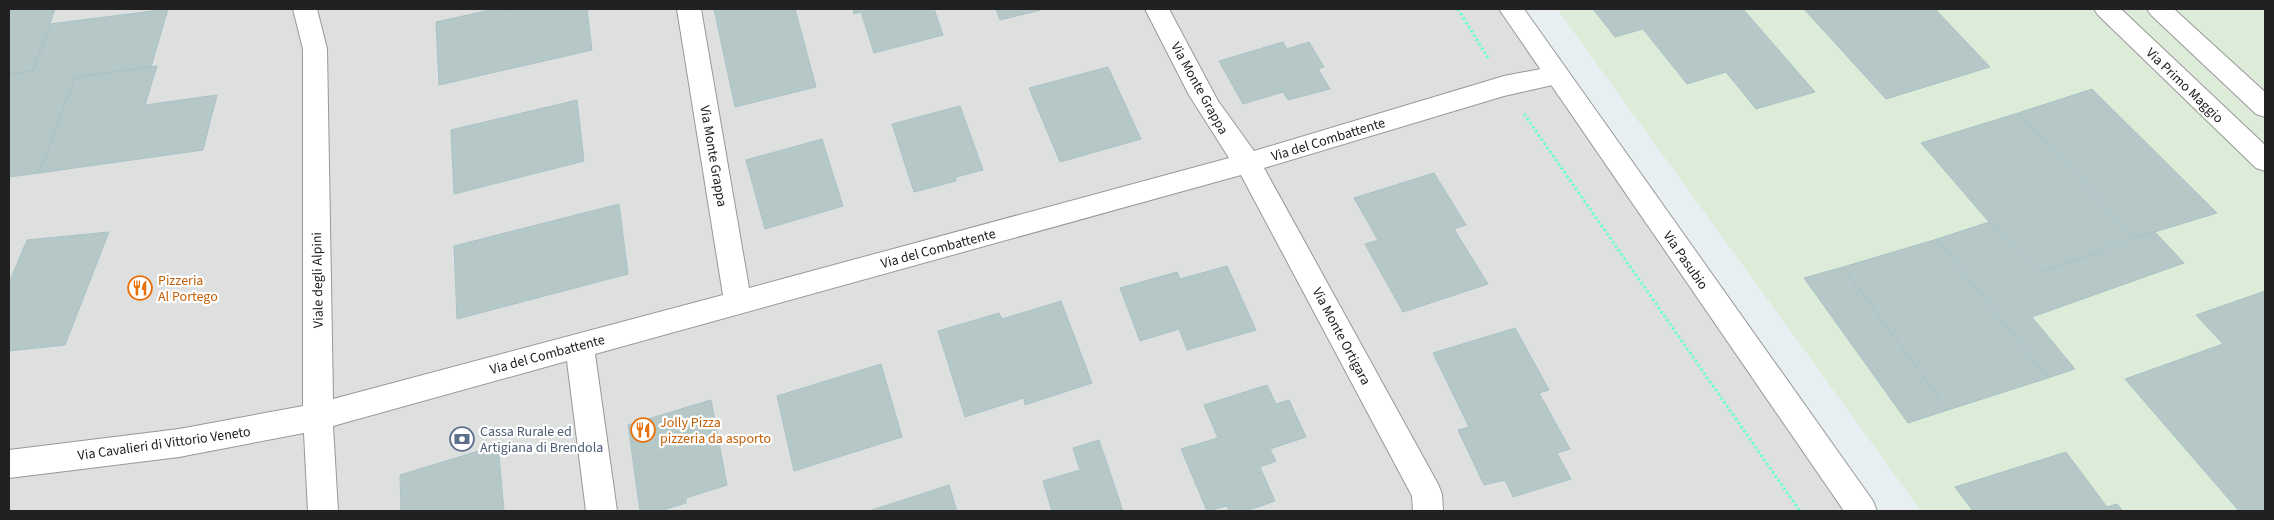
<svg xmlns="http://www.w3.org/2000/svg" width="2274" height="520" font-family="'Source Sans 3',sans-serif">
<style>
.residential{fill:#dedfdf}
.industrial{fill:#dcecd8}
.building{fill:#b6c7c8;stroke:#a8c4c5}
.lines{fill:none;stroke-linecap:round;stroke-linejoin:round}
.minor-casing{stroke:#989898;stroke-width:2}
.tertiary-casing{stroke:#989898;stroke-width:2}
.path{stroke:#6bffd4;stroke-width:3;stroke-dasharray:2.5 2.5;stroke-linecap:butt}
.minor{fill:#fff;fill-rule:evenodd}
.tertiary{fill:#fff;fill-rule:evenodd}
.labels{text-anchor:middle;stroke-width:4.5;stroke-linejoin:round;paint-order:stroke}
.street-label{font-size:14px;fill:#212121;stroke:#fff}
.food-label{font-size:14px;fill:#c56008;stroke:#fff;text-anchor:start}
.service-label{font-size:14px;fill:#4e5e75;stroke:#fff;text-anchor:start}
</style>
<rect width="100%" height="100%" fill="#e7eff2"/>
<path class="residential" d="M9,9H1511L1863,511H9Z"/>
<path class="industrial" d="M1557,9H2265V511H1921Z"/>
<path class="building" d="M9,9H55L33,71L9,74Z
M168,9L151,67L75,77L39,173L9,177V74L33,71L50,24Z
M495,9H506V11L514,9H587L592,50L439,85L436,22Z
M714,9H795L816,87L735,107Z
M853,9H934L943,35L874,53L861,12L854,14Z
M996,9H1040L1041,10L1000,20Z
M1593,9H1743L1815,92L1756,109L1726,72L1687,84L1643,29L1615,37Z
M1804,9H1935L1990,67L1886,99Z
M1283,42L1287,49L1309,42L1324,67L1318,69L1330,89L1288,100L1283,92L1243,104L1219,61Z
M157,66L145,105L217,95L203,150L39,173L75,77Z
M1108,67L1141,139L1060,162L1029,88Z
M2092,89L2217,213L2135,238L2018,113Z
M577,100L584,161L454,194L451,130Z
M960,106L983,170L956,177V181L914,192L892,124Z
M2018,113L2135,238L2037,273L1989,222L1921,143Z
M822,139L843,206L765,229L746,160Z
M1434,173L1466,225L1454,229L1488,284L1403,312L1365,244L1378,240L1354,198Z
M619,204L628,274L457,319L454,246Z
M1989,222L2037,273L2155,232L2184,263L2032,317L2075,369L2048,378L1937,239Z
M109,232L65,345L9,351V278H11L27,240Z
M1937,239L2048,378L1948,410L1843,267Z
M1227,266L1256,330L1187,350L1179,329L1140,341L1120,288L1177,272L1180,279Z
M1843,267L1948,410L1908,423L1804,278Z
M2265,291V511H2239L2125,379L2223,344L2196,315Z
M1061,301L1092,383L1025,405L1024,398L965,417L938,331L999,313L1002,319Z
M1515,328L1549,390L1539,393L1570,449L1557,453L1571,479L1513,497L1505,480L1484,485L1458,430L1469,427L1433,353Z
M881,364L902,437L794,471L777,396Z
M1267,385L1276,404L1289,400L1306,437L1270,449L1276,461L1260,467L1275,501L1246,511H1229L1227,506L1207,511L1181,449L1218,438L1204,405Z
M711,400L727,485L686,498V503L660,511H640L628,425Z
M1099,440L1123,511H1052L1043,481L1080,470L1073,448Z
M498,445L504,511H401L400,475Z
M2066,452L2107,507L2117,504L2123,511H1973L1955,487Z
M949,485L957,511H869Z"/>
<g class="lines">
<g class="minor-casing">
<path id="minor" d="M293,9H317L327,49L333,399L723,295L677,9H701L749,288L1229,158L1189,95L1145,9H1169L1218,101L1254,151L1504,76L1557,66L1566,68L1569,75L1566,82L1504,96L1264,168L1438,484L1442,494L1443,511H1413L1412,496L1241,175L595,354L617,511H586L567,361L333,426L338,511H308L304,433L179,457L9,478V450L179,429L303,406V49Z
M2094,9H2121L2265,145V171L2256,168L2098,15Z
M2147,9H2174L2265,92V117L2256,114L2151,15Z"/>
</g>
<g class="tertiary-casing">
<path id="tertiary" d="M1499,9H1524L1873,501L1877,511H1844Z"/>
</g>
<path class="path" d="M1458,9L1488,58
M1524,114L1800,511"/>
<use href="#minor" class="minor"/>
<use href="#tertiary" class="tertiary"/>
</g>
<defs>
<g id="restaurant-ring" transform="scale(1.25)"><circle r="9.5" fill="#fff" stroke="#e8710a" stroke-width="1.5"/><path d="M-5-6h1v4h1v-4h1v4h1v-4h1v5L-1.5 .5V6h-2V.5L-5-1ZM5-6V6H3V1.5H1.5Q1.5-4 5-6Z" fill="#e8710a"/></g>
<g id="bank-ring" transform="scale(1.25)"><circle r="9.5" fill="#fff" stroke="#5c6f8a" stroke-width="1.5"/><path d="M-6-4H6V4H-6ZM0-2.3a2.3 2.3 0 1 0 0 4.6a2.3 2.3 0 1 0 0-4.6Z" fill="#5c6f8a"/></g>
</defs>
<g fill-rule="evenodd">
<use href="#restaurant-ring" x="140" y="288"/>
<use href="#restaurant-ring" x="643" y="430"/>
<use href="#bank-ring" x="462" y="439"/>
</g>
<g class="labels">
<g class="street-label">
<text transform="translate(2185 85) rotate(44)" y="5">Via Primo Maggio</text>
<text transform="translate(1200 88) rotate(61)" y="5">Via Monte Grappa</text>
<text transform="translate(1328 139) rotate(-17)" y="5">Via del Combattente</text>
<text transform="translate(714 156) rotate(80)" y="5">Via Monte Grappa</text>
<text transform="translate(938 248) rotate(-15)" y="5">Via del Combattente</text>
<text transform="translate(1686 260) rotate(55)" y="5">Via Pasubio</text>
<text transform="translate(317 280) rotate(-91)" y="5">Viale degli Alpini</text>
<text transform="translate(1342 336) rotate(62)" y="5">Via Monte Ortigara</text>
<text transform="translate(547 354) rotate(-15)" y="5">Via del Combattente</text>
<text transform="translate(164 443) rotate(-8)" y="5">Via Cavalieri di Vittorio Veneto</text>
</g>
<g class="food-label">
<text x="158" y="285">Pizzeria<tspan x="158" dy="16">Al Portego</tspan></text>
<text x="660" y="427">Jolly Pizza<tspan x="660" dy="16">pizzeria da asporto</tspan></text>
</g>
<g class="service-label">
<text x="480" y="436">Cassa Rurale ed<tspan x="480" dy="16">Artigiana di Brendola</tspan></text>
</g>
</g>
<rect width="2274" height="520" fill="none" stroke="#212121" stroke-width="20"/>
</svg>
